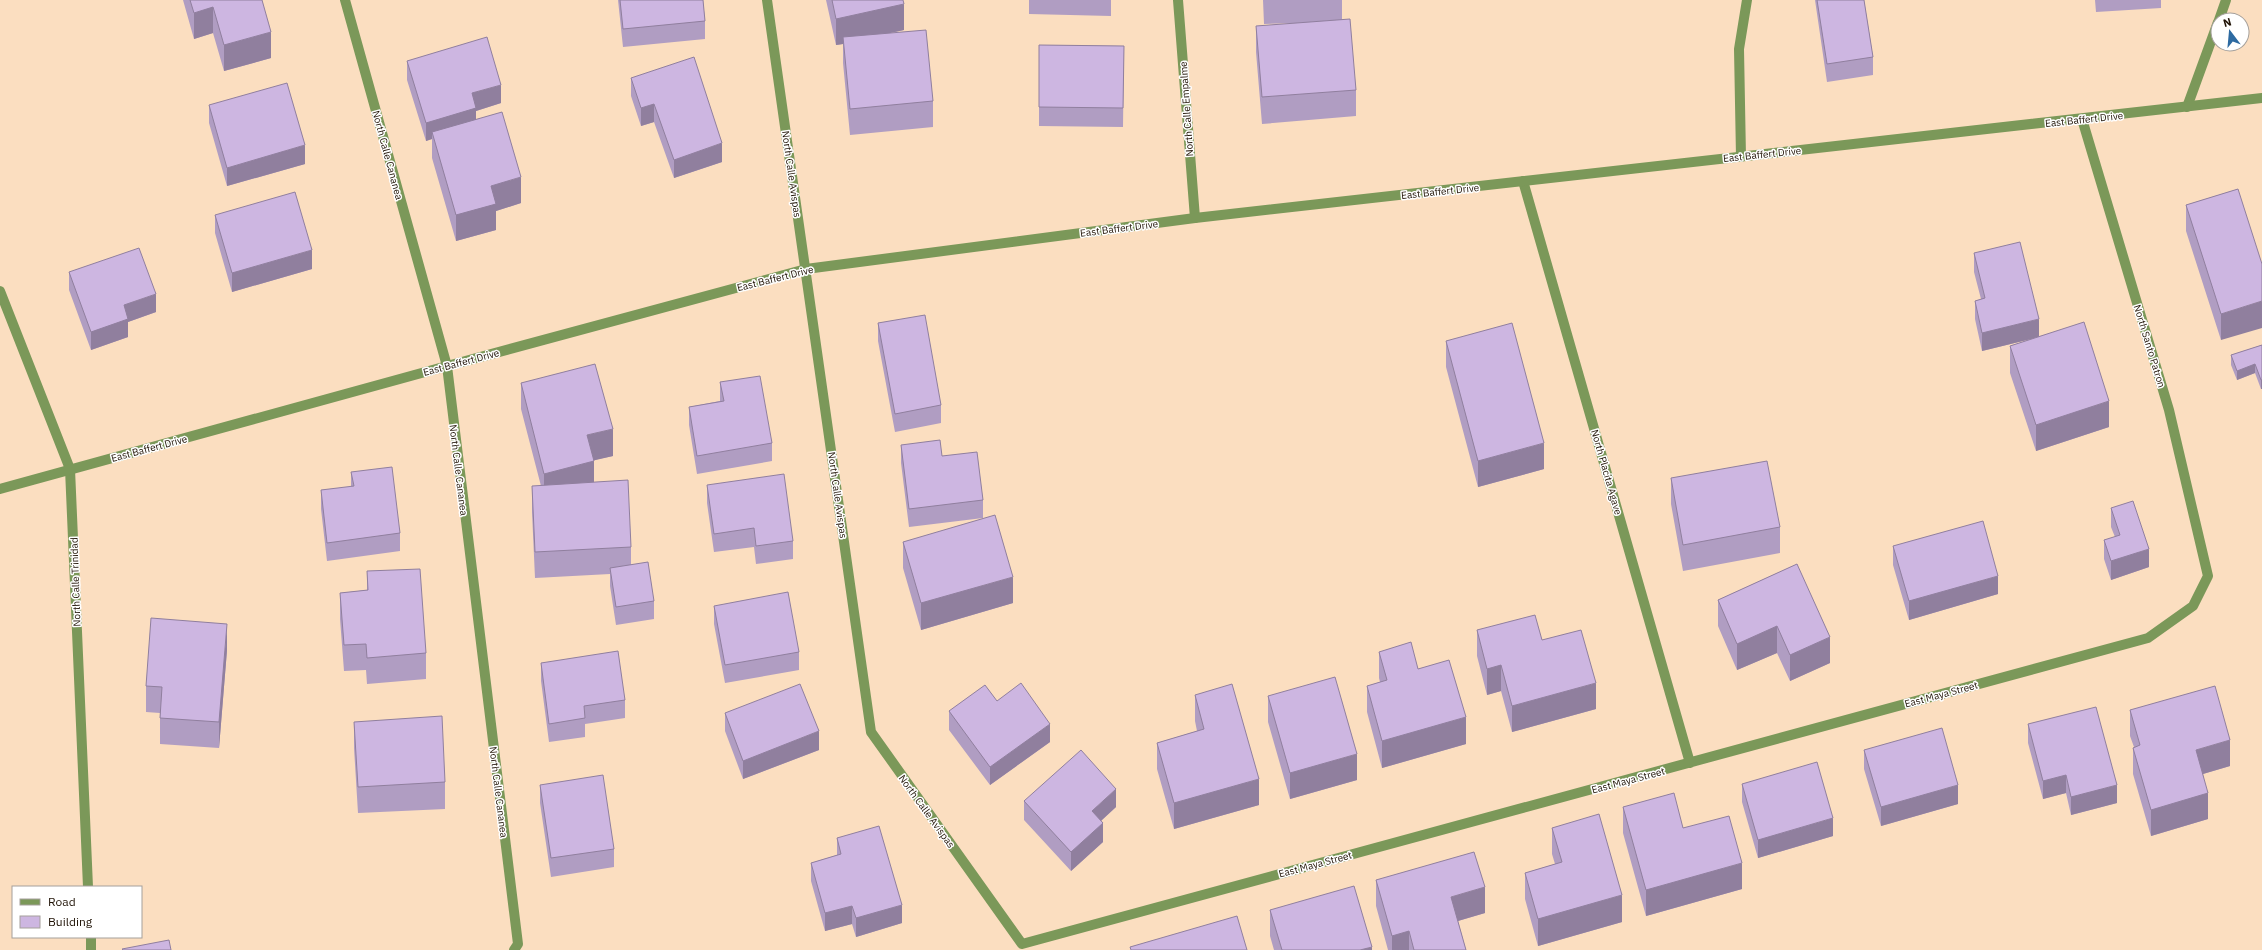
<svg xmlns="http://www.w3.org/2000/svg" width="2262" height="950" font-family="'IBM Plex Sans',sans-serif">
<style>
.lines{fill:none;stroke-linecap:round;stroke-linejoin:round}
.minor{stroke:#7b9859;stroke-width:10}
.tertiary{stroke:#7b9859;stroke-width:10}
.wall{fill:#b09dc2}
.shaded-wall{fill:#907f9e}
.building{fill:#cdb6e1;stroke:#907f9e}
.labels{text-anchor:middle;stroke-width:3;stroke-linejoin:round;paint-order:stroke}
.street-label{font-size:10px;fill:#1f1205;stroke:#fff}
</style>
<rect width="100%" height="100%" fill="#fbdec0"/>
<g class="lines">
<path class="minor" d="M345,0L447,366L518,944L514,950
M767,0L871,732L1022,944L2148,638L2193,606L2208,576L2169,410L2082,119
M1178,0L1195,218
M2219,20L2226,0
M2187,107L2218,22
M1741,157L1739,49L1747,0
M1523,181L1690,763
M0,291L70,469L88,887
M91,937V950"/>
<path class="tertiary" d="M0,489L447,366L806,269L1195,218L2262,98"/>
</g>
<path class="wall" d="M183,0H262L271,58L224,71L213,33L194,39Z
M618,0H703L705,21V39L623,47Z
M826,0H903L904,30L890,33L933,101V127L850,135L843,63V44L836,45Z
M1029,0H1111V16L1029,14Z
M1263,0H1342V19L1356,90V116L1262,124L1256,52V26L1300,23L1264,24Z
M1815,0H1864L1873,57V75L1827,82Z
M2095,0H2161V8L2096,12Z
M1039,45L1124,46L1123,127L1039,126Z
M407,61L501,103L476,111V120L521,203L496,211V230L456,241L432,158V139L426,141L407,80Z
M631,78L722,162L674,178L654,122L641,126L631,96Z
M209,105L305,164L227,186L209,123Z
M2238,189L2221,340L2186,231V205Z
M215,215L312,269L232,292L215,233Z
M1974,253L2039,337L2109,427L2036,451L2010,373V346L2035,338L1982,351L1975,319V301L1981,299L1974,272Z
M69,272L156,312L128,322V337L91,350L69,290Z
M878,323L941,405V423L895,432L878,341Z
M1446,341L1544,469L1478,487L1446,367Z
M2262,345V389H2261L2255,373L2237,380L2231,365V355Z
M720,382L772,443V461L697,474L689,425V407L720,401Z
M521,383L613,456L594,460V482L631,547V564L654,601V619L616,625L610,586V574L535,578L532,512V486H541L521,409Z
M901,445L942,456L983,500V518L909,527L901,463Z
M351,472L400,533V551L327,561L321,509V490L351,487Z
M1671,478L1780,527V553L1683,571L1671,504Z
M707,485L793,541V559L756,564L754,547L714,552L707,503Z
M2111,508L2149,567L2111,580L2104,559V540L2115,537L2111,527Z
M903,542L1013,603L921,630L903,568Z
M1893,546L1998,594L1909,620L1893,565Z
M1797,564L1830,663L1790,681L1777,653L1737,670L1718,626V600Z
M367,571L426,653V679L367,684L366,670L344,671L340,619V593L367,590Z
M714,606L799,652V670L725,683L714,624Z
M1477,630L1542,640L1596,709L1512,732L1501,691L1487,695L1477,656Z
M227,650L219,748L160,744V713L146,712V686Z
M1379,652L1418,669L1466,744L1382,768L1367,712V686L1380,682L1379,678Z
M541,663L625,700V718L585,724V737L549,742L541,681Z
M1195,695L1259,805L1174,829L1157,769V743L1197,731L1195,721Z
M1268,696L1357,780L1290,799L1268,722Z
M997,701L1050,742L990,785L949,730V711Z
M2130,710L2230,766L2203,774L2208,819L2151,836L2133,774V748L2134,747L2130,736Z
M725,713L819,750L743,779L725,731Z
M354,722L445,782V809L358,813L354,748Z
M2028,724L2117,803L2071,815L2066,793L2043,799L2028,743Z
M1864,750L1958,804L1881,826L1864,769Z
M1742,784L1833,836L1758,858L1742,802Z
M540,785L614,849V867L551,877L540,803Z
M1024,801L1116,807L1101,821L1103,842L1071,871L1024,820Z
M1623,807L1683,828L1742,889L1646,916L1623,833Z
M1552,828L1622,922L1538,946L1525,899V873L1555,864L1552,854Z
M837,838L902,923L856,937L852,924L825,931L811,881V863L837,855Z
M1376,880L1485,913L1458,921L1466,950H1388L1376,906Z
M1270,910L1372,950H1274L1270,936Z"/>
<path class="shaded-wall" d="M904,4V30L844,43L843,37V44L836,45V19Z
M213,7V33L194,39V13Z
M271,32V58L224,71V45Z
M501,85V103L476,111V126L432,132V139L426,141V123L472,93Z
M654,104V122L641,126V108Z
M722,143V162L674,178V160Z
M305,145V164L227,186V168Z
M521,177V203L496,211V230L456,241V215L491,186Z
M312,250V269L232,292V273Z
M156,294V312L128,322V337L91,350V332L124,305Z
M2262,301V328L2221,340V314Z
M2039,319V337L1982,351V333Z
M2255,364V373L2237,380V371Z
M2261,380H2262V389H2261Z
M2109,401V427L2036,451V425Z
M613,429V456L587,462V435Z
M1544,443V469L1478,487V461Z
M594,461V487L544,500V474Z
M2149,549V567L2111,580V561Z
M1998,576V594L1909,620V601Z
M1013,577V603L921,630V603Z
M227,624V650L219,748V722Z
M1777,626V653L1737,670V644Z
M1830,637V663L1790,681V655Z
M1501,665V691L1487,695V669Z
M1596,683V709L1512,732V706Z
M1466,717V744L1382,768V741Z
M1050,724V742L990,785V767Z
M819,731V750L743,779V761Z
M2230,740V766L2196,776V750Z
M1357,754V780L1290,799V773Z
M2066,775V793L2043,799V781Z
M1259,779V805L1174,829V803Z
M1958,785V804L1881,826V807Z
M2117,785V803L2071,815V797Z
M1116,789V807L1092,829V811Z
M2208,793V819L2151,836V810Z
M1833,818V836L1758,858V840Z
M1103,823V842L1071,871V852Z
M1742,863V889L1646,916V890Z
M1485,887V913L1451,923V897Z
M1622,895V922L1538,946V919Z
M902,905V923L856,937V918Z
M852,906V924L825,931V913Z
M1409,931V950H1392V936Z
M1372,947V950H1360Z"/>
<path class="building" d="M190,0H262L271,32L224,45L213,7L194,13Z
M620,0H703L705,21L623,29Z
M832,0H903L904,4L836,19Z
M1817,0H1864L1873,57L1827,64Z
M1350,19L1356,90L1262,97L1256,26Z
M926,30L933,101L850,109L843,37Z
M487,37L501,85L472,93L476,108L426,123L407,61Z
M1039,45L1124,46L1123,108L1039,107Z
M694,57L722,143L674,160L654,104L641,108L631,78Z
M287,83L305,145L227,168L209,105Z
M502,112L521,177L491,186L496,204L456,215L432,132Z
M2238,189L2262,264V301L2221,314L2186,205Z
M295,192L312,250L232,273L215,215Z
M2020,242L2039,319L1982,333L1975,301L1985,298L1974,253Z
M139,248L156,294L124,305L128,319L91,332L69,272Z
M925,315L941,405L895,414L878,323Z
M2084,322L2109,401L2036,425L2010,346Z
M1512,323L1544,443L1478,461L1446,341Z
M2262,345V380H2261L2255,364L2237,371L2231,355Z
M595,364L613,429L587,435L594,461L544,474L521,383Z
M760,376L772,443L697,456L689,407L724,401L720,382Z
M940,440L942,456L977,452L983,500L909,509L901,445Z
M1767,461L1780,527L1683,545L1671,478Z
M392,467L400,533L327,543L321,490L354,486L351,472Z
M784,474L793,541L756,546L754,528L714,534L707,485Z
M628,480L631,547L535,552L532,486Z
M2133,501L2149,549L2111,561L2104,540L2120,535L2111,508Z
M995,515L1013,577L921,603L903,542Z
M1983,521L1998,576L1909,601L1893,546Z
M648,562L654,601L616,607L610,568Z
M1797,564L1830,637L1790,655L1777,626L1737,644L1718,600Z
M420,569L426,653L367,658L366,644L344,645L340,593L368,590L367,571Z
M788,592L799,652L725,665L714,606Z
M1535,615L1542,640L1581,630L1596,683L1512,706L1501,665L1487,669L1477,630Z
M151,618L227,624L219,722L160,718L162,687L146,686Z
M1411,642L1418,669L1449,660L1466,717L1382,741L1367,686L1387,680L1379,652Z
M618,651L625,700L584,706L585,718L549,724L541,663Z
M1335,677L1357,754L1290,773L1268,696Z
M1021,683L1050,724L990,767L949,711L985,685L997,701Z
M800,684L819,731L743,761L725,713Z
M1232,684L1259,779L1174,803L1157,743L1204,729L1195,695Z
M2215,686L2230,740L2196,750L2208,793L2151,810L2133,748L2140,745L2130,710Z
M2096,707L2117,785L2071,797L2066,775L2043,781L2028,724Z
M442,716L445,782L358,787L354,722Z
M1942,728L1958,785L1881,807L1864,750Z
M1081,750L1116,789L1092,811L1103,823L1071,852L1024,801Z
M1817,762L1833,818L1758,840L1742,784Z
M603,775L614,849L551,858L540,785Z
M1674,793L1683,828L1729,816L1742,863L1646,890L1623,807Z
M1599,814L1622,895L1538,919L1525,873L1562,862L1552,828Z
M879,826L902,905L856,918L852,906L825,913L811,863L841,854L837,838Z
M1474,852L1485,887L1451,897L1466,950H1414L1409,931L1392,936L1376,880Z
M1354,886L1372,947L1360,950H1282L1270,910Z
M1237,916L1247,950H1131L1130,947Z
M169,940L171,950H123L122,949Z"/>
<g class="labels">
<g class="street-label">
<text transform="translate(1186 109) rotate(-94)" y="4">North Calle Empalme</text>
<text transform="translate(2084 119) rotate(-6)" y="4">East Baffert Drive</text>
<text transform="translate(1762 154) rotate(-6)" y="4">East Baffert Drive</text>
<text transform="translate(388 155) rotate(75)" y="4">North Calle Cananea</text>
<text transform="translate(792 174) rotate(82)" y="4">North Calle Avispas</text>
<text transform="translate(1440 191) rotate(-6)" y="4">East Baffert Drive</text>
<text transform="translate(1119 228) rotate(-7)" y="4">East Baffert Drive</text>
<text transform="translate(775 278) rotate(-14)" y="4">East Baffert Drive</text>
<text transform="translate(2150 346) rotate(73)" y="4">North Santo Patron</text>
<text transform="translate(461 362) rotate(-15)" y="4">East Baffert Drive</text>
<text transform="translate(149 448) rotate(-15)" y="4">East Baffert Drive</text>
<text transform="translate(459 470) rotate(83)" y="4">North Calle Cananea</text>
<text transform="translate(1607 472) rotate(74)" y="4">North Placita Agave</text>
<text transform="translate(838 495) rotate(82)" y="4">North Calle Avispas</text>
<text transform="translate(75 582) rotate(-92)" y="4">North Calle Trinidad</text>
<text transform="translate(1941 694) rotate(-15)" y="4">East Maya Street</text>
<text transform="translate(1628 780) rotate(-15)" y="4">East Maya Street</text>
<text transform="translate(499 792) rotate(83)" y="4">North Calle Cananea</text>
<text transform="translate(927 811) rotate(54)" y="4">North Calle Avispas</text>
<text transform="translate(1315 864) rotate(-15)" y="4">East Maya Street</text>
</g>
</g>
<rect x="12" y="886" width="130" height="52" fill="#ffffff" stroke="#a5a09b"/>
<rect x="20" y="899" width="20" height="6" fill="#7b9859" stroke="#a5a09b"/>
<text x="48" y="906" font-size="12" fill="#1f1205">Road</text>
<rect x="20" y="916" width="20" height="12" fill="#cdb6e1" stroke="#a5a09b"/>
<text x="48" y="926" font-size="12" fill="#1f1205">Building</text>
<g transform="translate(2230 32) rotate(344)"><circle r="19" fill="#ffffff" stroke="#a5a09b"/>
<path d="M0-3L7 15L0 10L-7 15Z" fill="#2d6aa1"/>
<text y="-6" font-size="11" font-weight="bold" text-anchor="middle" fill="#1f1205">N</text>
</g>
</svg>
